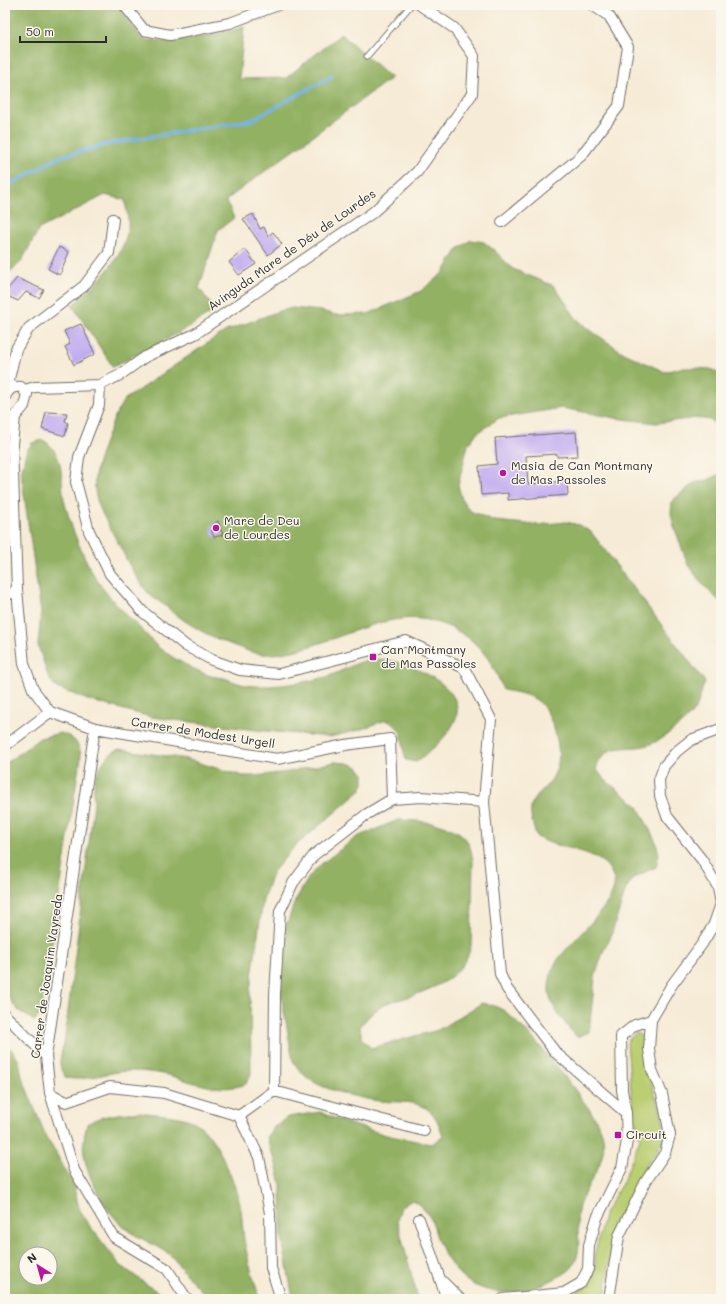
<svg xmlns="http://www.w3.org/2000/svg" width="726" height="1304" font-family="Mali,sans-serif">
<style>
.green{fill:#bace72;stroke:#727c4e}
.forest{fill:#93b164;stroke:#5f6e48;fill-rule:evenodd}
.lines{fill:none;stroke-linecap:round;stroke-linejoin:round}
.stream{stroke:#75b4e9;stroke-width:3.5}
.building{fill:#bca6f1}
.service-casing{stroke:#726e67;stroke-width:7}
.minor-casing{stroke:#726e67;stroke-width:12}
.service{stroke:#fff;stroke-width:5}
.minor{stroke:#fff;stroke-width:10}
.poi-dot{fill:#b5179e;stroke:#fbf7ec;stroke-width:1.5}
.labels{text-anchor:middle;stroke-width:3;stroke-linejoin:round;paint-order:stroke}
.street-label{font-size:12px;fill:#2b2b2b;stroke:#fbf7ec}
.poi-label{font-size:12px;fill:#2b2b2b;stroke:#fbf7ec;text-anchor:start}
</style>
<rect width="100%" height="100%" fill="#fbf7ec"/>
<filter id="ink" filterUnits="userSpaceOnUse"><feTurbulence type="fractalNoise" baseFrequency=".025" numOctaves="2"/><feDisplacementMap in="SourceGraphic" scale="8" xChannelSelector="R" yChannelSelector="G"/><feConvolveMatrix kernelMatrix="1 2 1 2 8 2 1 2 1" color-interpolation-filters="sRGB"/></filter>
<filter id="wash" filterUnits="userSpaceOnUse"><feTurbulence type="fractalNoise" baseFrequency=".012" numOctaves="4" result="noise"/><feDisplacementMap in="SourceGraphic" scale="16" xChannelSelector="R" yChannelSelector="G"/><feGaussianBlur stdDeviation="0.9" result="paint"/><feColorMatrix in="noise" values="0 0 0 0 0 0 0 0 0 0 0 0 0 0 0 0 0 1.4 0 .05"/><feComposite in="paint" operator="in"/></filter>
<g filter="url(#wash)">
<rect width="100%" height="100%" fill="#f6ebd6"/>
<path class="green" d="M637,1033L644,1038L642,1054L663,1119L664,1137L656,1153L645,1167L612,1241L606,1291L602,1299H553L568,1297L585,1287L595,1266V1253L605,1212L623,1182L640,1139L633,1112L627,1043L632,1036Z"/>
<path class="forest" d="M5,5H117L143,40C178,42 211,37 244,27L239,79L286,78L341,34L391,78L226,200L234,218L218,230L199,288L215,310C183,333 148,348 113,367L72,305C93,289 125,256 128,228C129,219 126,209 125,200L105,195L39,229L21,262L5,276Z
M471,240L484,242L495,251L513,269L554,286L576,318L587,328L624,353L665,372L680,368H697L710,369L721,374V427L710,420L697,418L656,423L615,418L562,408L499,418L476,434L468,445L458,485L462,500L470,511L495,521L537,525L566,522L579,525L591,532L705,682C700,692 700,705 692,713C685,722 664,738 653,743C629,754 608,737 596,769L605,780L637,805L656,842L659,854L656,867L633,878L626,889L610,939L603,952L595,977L589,1032L577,1037C566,1025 550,1007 549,991C549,982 551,971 555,964C567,944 611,909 614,887C616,879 610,868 604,863C587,848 557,849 537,837C518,788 547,801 557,767C563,750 552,712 538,701C528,694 515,692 503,690C491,654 470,631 432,621C393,611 353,633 317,644C302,649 285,654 268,654C257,655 248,651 238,647C209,637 186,624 163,604C159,601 154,599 150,595C135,579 126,558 116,539C91,495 88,485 107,437C112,424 116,412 124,400L215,338L226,331L279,311L293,308L321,311L335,315L368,314L421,291L443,273L458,249Z
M43,440C67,455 59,480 65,504C70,522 76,540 84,556C98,588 117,606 142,630C149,637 156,647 165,652C177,661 192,668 205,674C211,677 217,677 224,678C231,680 238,684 245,685C266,689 312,682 332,675C347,669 360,659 378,659C402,660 461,682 457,713C455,731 430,752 416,762L406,760C400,742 407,729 386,720L359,730L330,737L256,730L151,717L88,700L57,688L51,681L47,673L38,645L41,613L21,473L26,452L32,443Z
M721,473V603L703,585L688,565L674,526L671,514L672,501L694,483L708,480Z
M60,733C81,738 84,754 78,772L41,1014L34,1021L18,1010L5,993V764L40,738Z
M119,749L186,759L243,776H256L288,772L335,762L347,763L357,766L364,774V784L360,791L294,847L273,872L269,882L263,899L250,991L251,1074L246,1084C222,1093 198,1084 175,1077C160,1072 142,1071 126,1071C106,1072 86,1082 66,1078C57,1067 60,1057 64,1044L94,803C91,782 99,758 119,749Z
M398,820C416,820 452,823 465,838C470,844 472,853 473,862L471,946C463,979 432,989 402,999C397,1000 392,1001 387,1003C376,1009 367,1017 360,1027L362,1039L371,1048L438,1030L482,1003C491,1005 500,1007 507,1013C533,1036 554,1062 575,1090C584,1103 597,1117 602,1133C610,1160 587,1182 579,1206C574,1224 583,1242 576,1260C572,1271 564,1274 554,1279C528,1293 502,1298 474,1285C458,1277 445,1258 438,1241C435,1233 434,1223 429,1216C424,1209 419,1204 412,1200L401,1207L397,1220L418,1299H293L282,1238L281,1184L275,1159L270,1149L267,1136L276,1125L288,1117L320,1112L346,1123L390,1136L431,1144L443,1137C440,1128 438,1119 431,1112C418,1099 396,1103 379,1101C359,1098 328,1091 312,1081C304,1076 298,1069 293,1061L276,968L281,941L295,901L309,877L320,865L357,837Z
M5,1044L12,1050L19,1061L22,1077L46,1137L53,1148L73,1183L79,1208L86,1221L120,1265L167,1299H10L5,1291ZM26,1254H50V1278H26Z
M140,1112C157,1115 180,1114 196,1123C216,1134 235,1182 240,1204C243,1219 242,1235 246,1249C249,1266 255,1283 260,1299H207C202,1290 196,1285 189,1278C181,1269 175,1258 165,1251C154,1244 141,1239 130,1232C109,1218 87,1179 84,1154C82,1144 85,1134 87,1124C104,1114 120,1114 140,1112Z"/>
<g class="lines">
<path class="stream" d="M5,187L62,156L112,143L252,120L332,76"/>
</g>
<g id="blocks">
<path class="building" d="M253,214L260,229L264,227L268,236L273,232L282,244L268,255L243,219Z
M59,247L69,252L60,275L48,269Z
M245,249L256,264L239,275L229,262Z
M17,278L44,290L39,298L26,292L18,301L5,295V292Z
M81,324L95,354L74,365L65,347L70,344L64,331Z
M46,412L67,413L65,421L68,423L65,436L42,429Z
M576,432L578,456L557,457V454L526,456L528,484L567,481L568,495L508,500V493L481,495L479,466L497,464L495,438Z
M218,521L223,535L214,537L212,533L211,526Z"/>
</g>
</g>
<g filter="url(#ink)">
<use href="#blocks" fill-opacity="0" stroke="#726e67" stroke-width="1"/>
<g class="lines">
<g class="service-casing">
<path id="service" d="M367,56L411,5
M5,521L16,520"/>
</g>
<g class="minor-casing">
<path id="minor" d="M124,5L144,30L170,35L230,23L278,5
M502,222L581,156L619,106L628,47L609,16L592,5
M100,385L99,405L79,457L76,482L89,531L110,574L143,612L186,646L212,660L240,670L279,674L406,641L464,668L491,719L484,802L500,974L507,989L556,1053L626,1113
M11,388L9,379L16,349L29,328L84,286L109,253L113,219
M25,390L35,387L100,385L120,375L145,357L195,334L372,213L417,172L472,94L474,56L454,28L420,5
M5,397C8,390 12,386 21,387L27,394L24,406L15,417L10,418L5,414
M15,417L12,444L17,590L24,664L33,689L50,712
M5,596L17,590
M50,712L95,728L277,759L345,745L390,739L392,799
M95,728L46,1056L50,1093L74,1170L114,1237L167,1269L187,1299
M5,746L50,712
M5,1015L46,1056
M274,1091L275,994L280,911L293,883L314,855L367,814L392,799L421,797L484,802
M50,1093L66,1102L110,1087L164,1093L239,1116L259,1157L270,1213L271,1268L281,1299
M239,1116L274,1091L424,1131
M419,1219L447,1299
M443,1282L460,1299
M503,1299L564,1293L581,1283L588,1269L589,1245L597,1218L622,1168L627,1141L626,1113L622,1090L621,1036L635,1025L651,1020
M609,1299L619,1236L646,1181L665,1153L670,1135L662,1094L652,1070L649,1049L651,1020L671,986L702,944L714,924L721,904L718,887L702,860L667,816L660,796L659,780L664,766L677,751L691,740L721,729"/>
</g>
<use href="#service" class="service"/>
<use href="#minor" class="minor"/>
</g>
</g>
<g class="poi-dot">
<circle cx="503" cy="473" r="4"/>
<circle cx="216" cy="528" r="4"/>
<rect x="369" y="653" width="8" height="8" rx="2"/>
<rect x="614" y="1131" width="8" height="8" rx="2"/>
</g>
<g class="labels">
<g class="street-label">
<text transform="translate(292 250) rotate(-35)" y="4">Avinguda Mare de Déu de Lourdes</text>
<text transform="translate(203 733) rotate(9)" y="4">Carrer de Modest Urgell</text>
<text transform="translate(47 976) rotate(-82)" y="4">Carrer de Joaquim Vayreda</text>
</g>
<g class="poi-label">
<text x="511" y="470">Masia de Can Montmany<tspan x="511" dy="14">de Mas Passoles</tspan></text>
<text x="224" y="525">Mare de Deu<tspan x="224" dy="14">de Lourdes</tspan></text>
<text x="381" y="654">Can Montmany<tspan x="381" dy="14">de Mas Passoles</tspan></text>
<text x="626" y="1139">Circuit</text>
</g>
</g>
<rect width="726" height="1304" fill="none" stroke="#fbf7ec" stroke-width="20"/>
<g transform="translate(38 1266) rotate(323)"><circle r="19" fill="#fbf7ec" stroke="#a8a59f"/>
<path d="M0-3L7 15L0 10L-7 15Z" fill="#b5179e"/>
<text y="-6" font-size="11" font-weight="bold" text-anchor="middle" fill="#2b2b2b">N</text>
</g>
<path d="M20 36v6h86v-6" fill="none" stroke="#2b2b2b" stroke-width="2"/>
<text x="26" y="36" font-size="12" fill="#2b2b2b" stroke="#fbf7ec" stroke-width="3" paint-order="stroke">50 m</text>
</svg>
